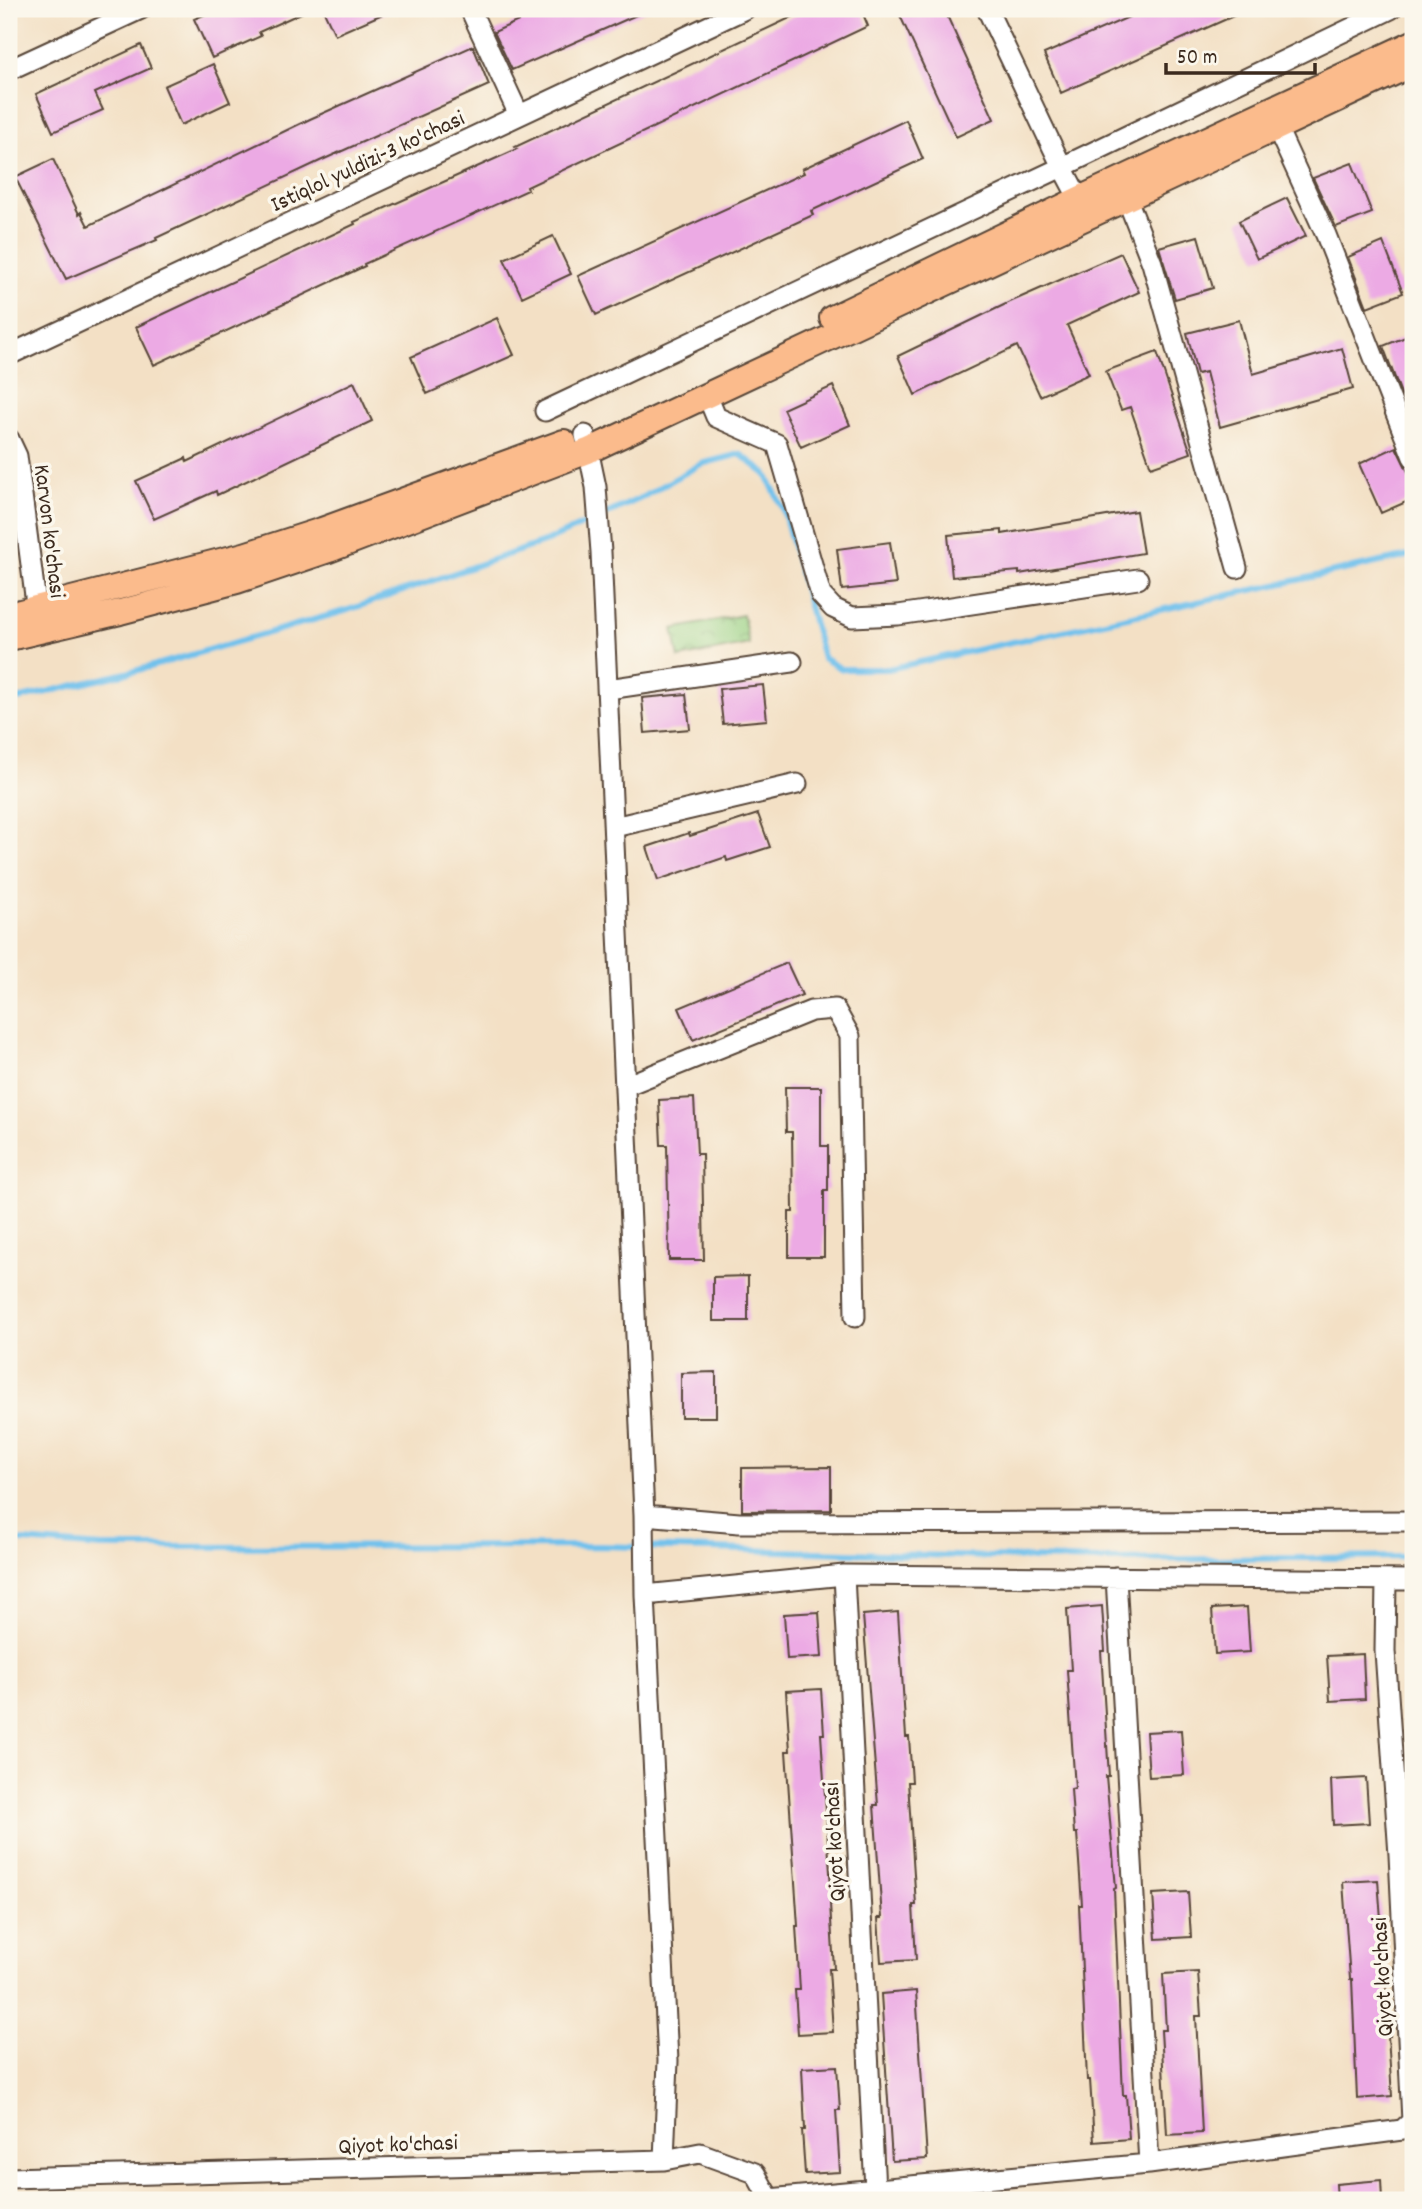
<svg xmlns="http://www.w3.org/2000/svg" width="1422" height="2209" font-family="Dekko,sans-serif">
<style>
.park{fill:url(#park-crowns);stroke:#6a7d50;stroke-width:2}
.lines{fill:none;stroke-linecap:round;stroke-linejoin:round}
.stream{stroke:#71c1ec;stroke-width:6}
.building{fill:#ecaae4}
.minor-casing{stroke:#574537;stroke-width:23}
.major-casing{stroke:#574537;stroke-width:28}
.minor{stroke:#fff;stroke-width:19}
.major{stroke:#fbbb8c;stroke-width:24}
.labels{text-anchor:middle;stroke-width:7;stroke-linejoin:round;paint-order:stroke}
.street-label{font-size:23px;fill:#3b2a1e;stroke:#fbf7ec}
</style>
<defs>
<pattern id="park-crowns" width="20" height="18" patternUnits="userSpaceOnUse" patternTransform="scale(1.75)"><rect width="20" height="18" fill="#98d082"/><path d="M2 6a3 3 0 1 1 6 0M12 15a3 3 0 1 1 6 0" fill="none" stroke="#7da96a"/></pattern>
</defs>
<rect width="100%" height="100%" fill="#fbf7ec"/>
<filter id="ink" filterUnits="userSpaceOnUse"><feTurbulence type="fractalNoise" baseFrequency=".0143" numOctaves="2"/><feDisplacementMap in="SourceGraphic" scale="14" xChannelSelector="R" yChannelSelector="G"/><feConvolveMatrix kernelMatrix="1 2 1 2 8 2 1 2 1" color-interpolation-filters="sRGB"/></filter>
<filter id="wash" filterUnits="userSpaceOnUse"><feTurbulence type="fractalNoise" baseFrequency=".00686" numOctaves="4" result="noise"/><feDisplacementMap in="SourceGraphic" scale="28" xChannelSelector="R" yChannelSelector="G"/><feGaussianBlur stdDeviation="1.57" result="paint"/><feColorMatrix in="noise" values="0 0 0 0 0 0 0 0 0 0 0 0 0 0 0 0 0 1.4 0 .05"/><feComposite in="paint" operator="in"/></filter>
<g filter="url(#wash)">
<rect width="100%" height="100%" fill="#f3e0c5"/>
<path class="park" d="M743,615L749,644L679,658L673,629Z"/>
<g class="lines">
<path class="stream" d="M9,701L135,671L348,610L547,541L641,498L701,464L740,454L766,474L783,509L823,658L842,669H888L1413,555
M9,1540L102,1547L601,1546L1100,1560L1413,1557"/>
</g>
<g id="blocks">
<path class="building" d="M218,9H310L259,32L261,36L212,58L194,19Z
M323,9H394L335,35Z
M545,9H650L512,70L494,32Z
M809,9H861L868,26L527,187L528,190L364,264L365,266L154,365L136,327L355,224L354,222L517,149L515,147Z
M897,9H944L994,119L956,137Z
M1147,9H1249L1061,93L1044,54Z
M141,45L151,68L95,93L103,110L53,132L36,94Z
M473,46L489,85L320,161L156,238L157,240L66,279L15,177L53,159L79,214L81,212L88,226L310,119Z
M213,64L230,102L181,125L164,86Z
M906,120L923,159L811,211L813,215L596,315L578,276L804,173L802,169Z
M1352,163L1372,213L1336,227L1313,178Z
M1287,198L1306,236L1257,259L1239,221Z
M553,236L571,274L522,297L504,259Z
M1198,236L1213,288L1175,299L1159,247Z
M1383,242L1403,293L1367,307L1348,257Z
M1121,253L1139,292L1067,325L1089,374L1040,396L1017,346L915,395L898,356L1010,302Z
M497,318L514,355L427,394L411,357Z
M1239,320L1253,374L1342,348L1353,389L1220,427L1206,372L1197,374L1187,333Z
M1413,334V392L1402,396L1383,346Z
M1157,352L1191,453L1151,467L1130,407L1121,410L1106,371Z
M354,382L372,421L217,495L216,491L154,519L136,481L186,458L187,462Z
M833,386L850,425L801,447L783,409Z
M1396,447L1413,482V499L1381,513L1359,464Z
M1136,511L1143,553L1019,574V571L952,577L948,535L1002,530V534Z
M890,542L896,584L842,590L837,549Z
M763,685L767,720L723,724L719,689Z
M686,694L690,729L645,733L642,698Z
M758,814L770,847L727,861L726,857L658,880L647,847L689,833L690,836Z
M787,963L802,995L693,1040L679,1008Z
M785,1087H821V1146H828V1190H824V1257H789V1212H793L792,1132H786Z
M694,1098L697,1154H702L704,1260H669L667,1145H661L659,1100Z
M748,1276V1321H713V1277Z
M716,1372V1417H681V1373Z
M831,1467V1510L742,1511V1468Z
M1102,1606L1105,1651H1101L1109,1776H1106L1116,1888L1114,1889L1123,2095H1126L1129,2139L1094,2142L1090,2080H1087L1079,1905H1082L1077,1833H1074L1071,1789L1075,1788L1067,1670H1071L1067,1609Z
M1247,1607L1250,1652L1215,1654L1212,1609Z
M819,1612L822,1657L787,1659L784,1614Z
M898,1612L906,1737H909L912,1782H908L916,1905H913L916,1960L881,1962L878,1918H882L874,1805H878L863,1615Z
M1363,1654L1365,1699L1330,1701L1327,1656Z
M821,1689L824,1734H821L832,1904H830L834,1969H829L833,2032L798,2034L795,1990H800L796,1926H798L786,1751H790L786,1691Z
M1181,1730L1184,1775L1149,1777L1146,1732Z
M1366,1778L1369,1823L1333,1825L1331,1780Z
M1378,1880L1390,2036H1388L1392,2096L1357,2099L1352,1979H1350L1343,1882Z
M1188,1892L1191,1937L1156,1939L1153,1894Z
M1198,1972L1201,2016H1196L1202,2133L1167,2135L1161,2030H1166L1163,1974Z
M916,1991L927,2159L892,2161L881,1994Z
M837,2066L840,2110H836L840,2172L805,2174L802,2130H805L802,2068Z
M1381,2180L1382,2200H1337L1336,2184Z"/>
</g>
</g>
<g filter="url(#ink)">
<use href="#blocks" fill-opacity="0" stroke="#574537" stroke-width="2"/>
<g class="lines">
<g class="minor-casing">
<path id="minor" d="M470,9L519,115
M987,9L1062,167L1079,199
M9,70L141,9
M1277,128L1326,235L1413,457
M1127,199L1152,263L1237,568
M9,355L745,9
M707,395L716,417L777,444L821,595L833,608L852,617L898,615L1138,579
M545,411L1062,167L1391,9
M585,435L596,487L601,552L644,1515L645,1595L668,2061L664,2160
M9,439L17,456L38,619
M608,689L792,662
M614,827L797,784
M625,1086L811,1011L835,1009L850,1036L855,1317
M644,1515L739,1523L1413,1521
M844,1575L875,2190
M1116,1577L1149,2164
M645,1595L844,1575L1413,1580
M9,2178L664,2160L700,2153L755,2173L770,2200
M769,2199L1149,2164L1402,2130L1412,2121L1399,1855L1385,1651L1386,1580"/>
</g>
<g class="major-casing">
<path id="major" d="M832,318L1079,199L1413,43
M9,615L244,555L322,530L564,442
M9,638L120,612L237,581L329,550L588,451L1413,64"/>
</g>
<use href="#minor" class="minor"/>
<use href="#major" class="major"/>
</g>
</g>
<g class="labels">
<g class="street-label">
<text transform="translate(367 160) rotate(-25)" y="8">Istiqlol yuldizi-3 ko'chasi</text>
<text transform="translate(51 531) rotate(83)" y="8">Karvon ko'chasi</text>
<text transform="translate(833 1842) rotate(-93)" y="8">Qiyot ko'chasi</text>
<text transform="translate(1381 1977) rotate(-93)" y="8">Qiyot ko'chasi</text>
<text transform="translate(398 2143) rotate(-2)" y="8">Qiyot ko'chasi</text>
</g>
</g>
<rect width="1422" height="2209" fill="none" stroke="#fbf7ec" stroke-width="35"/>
<path d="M1166 63v10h149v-10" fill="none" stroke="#3b2a1e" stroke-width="3.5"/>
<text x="1177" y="63" font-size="21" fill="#3b2a1e" stroke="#fbf7ec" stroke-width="5" paint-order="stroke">50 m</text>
</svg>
